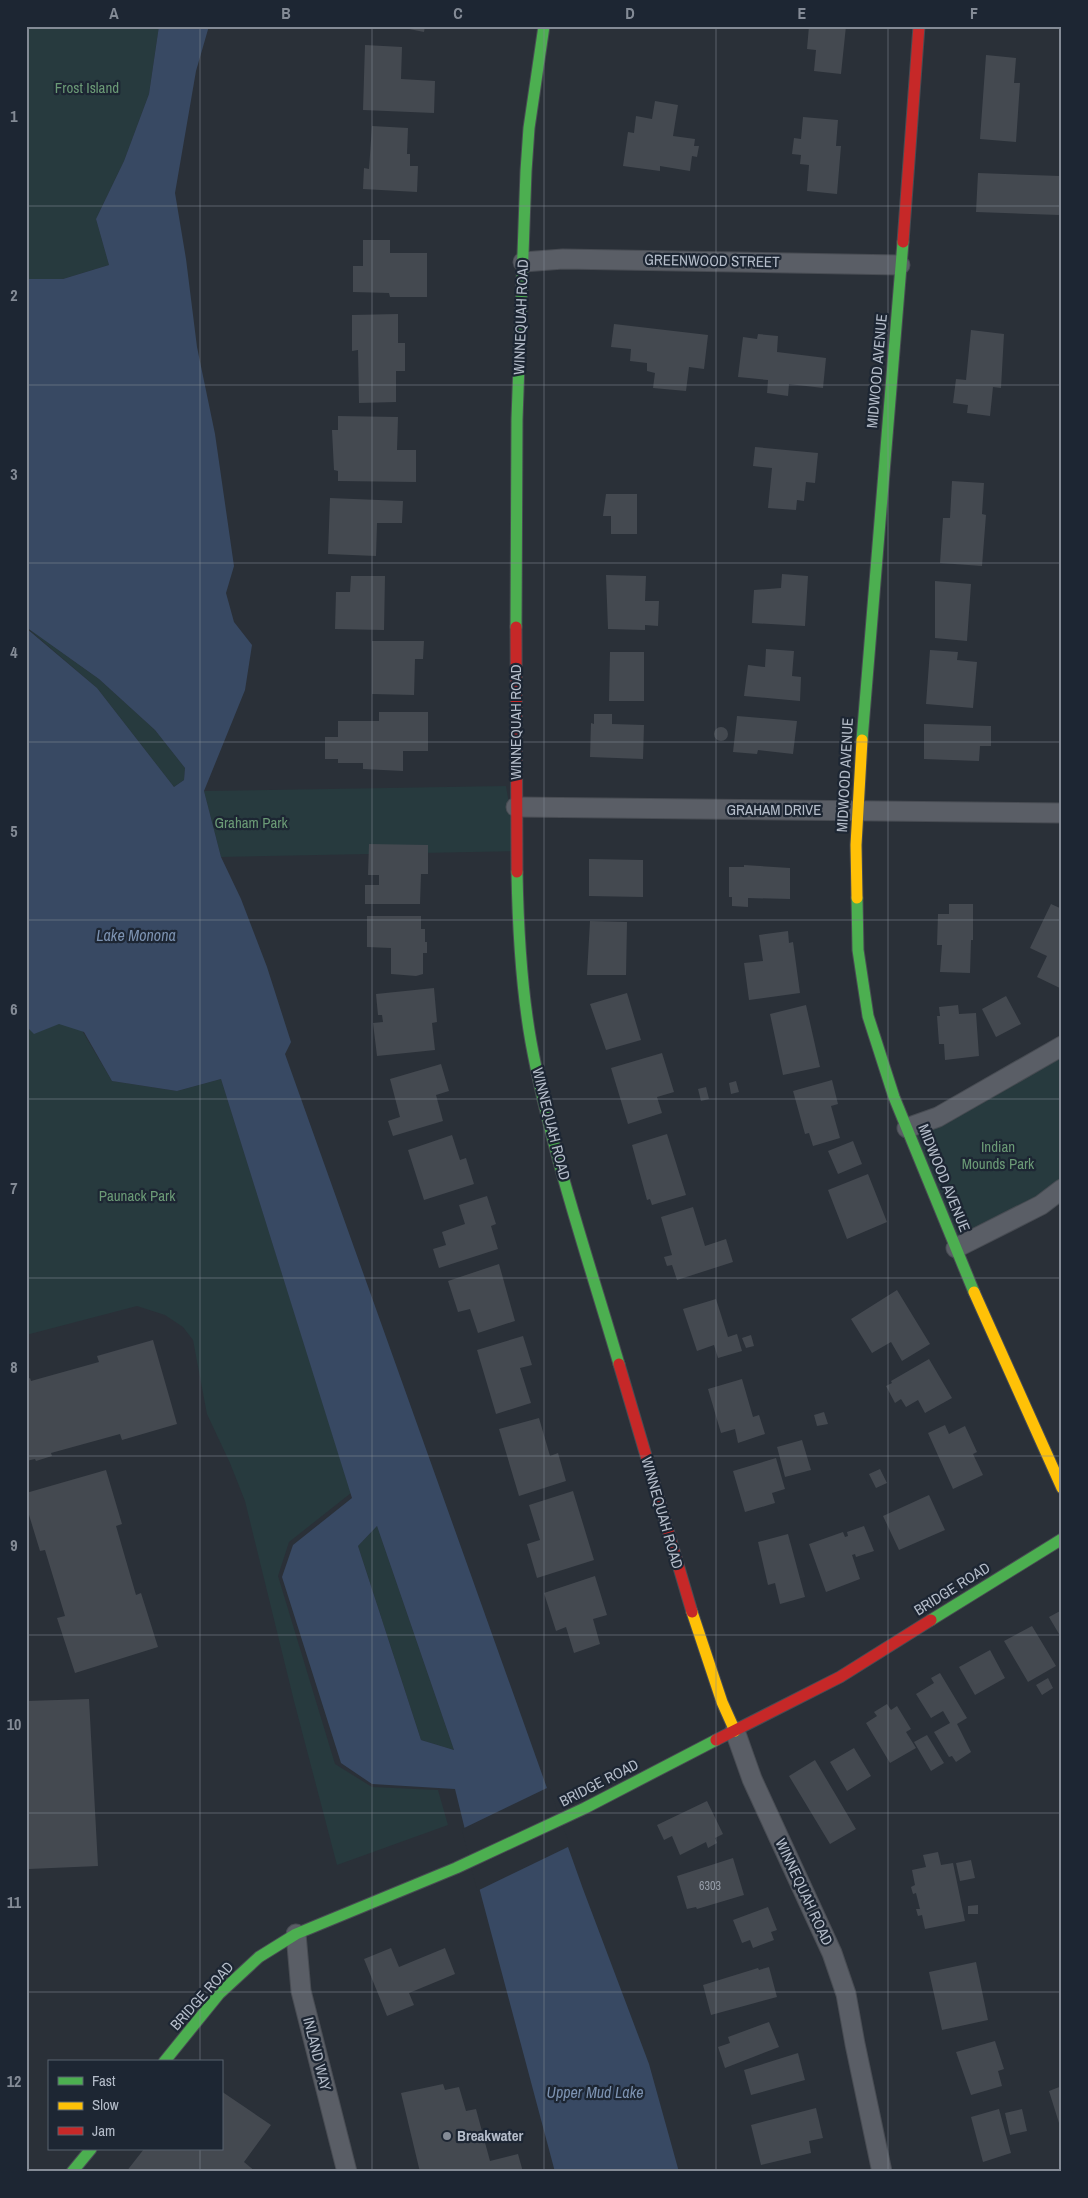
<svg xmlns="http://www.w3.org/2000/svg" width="1088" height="2198" font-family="'Archivo Narrow',sans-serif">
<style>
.green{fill:#273a3e}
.water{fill:#384963;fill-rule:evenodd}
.pier{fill:#2a3038}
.building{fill:#444950}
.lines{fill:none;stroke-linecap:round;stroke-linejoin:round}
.street-casing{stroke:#484c53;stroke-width:21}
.fast-casing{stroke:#484c53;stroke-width:13}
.slow-casing{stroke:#484c53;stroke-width:13}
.jam-casing{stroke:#484c53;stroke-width:13}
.street{stroke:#5a5e66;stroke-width:19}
.fast{stroke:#4caf50;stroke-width:11}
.slow{stroke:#ffc107;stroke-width:11}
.jam{stroke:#c62828;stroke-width:11}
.grid{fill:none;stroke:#848b96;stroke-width:1;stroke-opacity:0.55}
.poi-dot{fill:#848b96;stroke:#1d2633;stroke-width:2}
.labels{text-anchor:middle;stroke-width:4.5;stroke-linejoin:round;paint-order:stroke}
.number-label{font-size:12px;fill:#989fab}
.park-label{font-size:15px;fill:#6b9a76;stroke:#1d2633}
.street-label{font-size:15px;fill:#b4bcc9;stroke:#1d2633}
.poi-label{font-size:15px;font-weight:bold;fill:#b4bcc9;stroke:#1d2633;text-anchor:start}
.water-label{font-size:16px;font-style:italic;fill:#7c92b1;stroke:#1d2633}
.neatline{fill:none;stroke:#848b96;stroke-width:2}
.grid-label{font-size:16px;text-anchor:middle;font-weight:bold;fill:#848b96}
</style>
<rect width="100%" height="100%" fill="#2a3038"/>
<path class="green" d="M26,26H159L149,94L124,161L96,219L109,265L63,279H26Z
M26,627L99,679L155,730L185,768L184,780L174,787L97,688Z
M506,786L517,851L221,857L204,791Z
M26,936L112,1081L177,1091L221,1079L351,1493L289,1542L278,1576L335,1764L372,1787L438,1790L448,1825L337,1865L294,1701L245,1501L230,1463L207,1414L193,1340L183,1327L165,1315L137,1306L26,1335Z
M1062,1046V1189L956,1248L907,1128Z
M377,1526L454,1750L421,1740L358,1546Z"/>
<path class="water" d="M159,26H209L196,71L175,193L186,259L197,347L215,434L234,566L226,593L234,622L252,645L245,690L204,791L221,857L241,899L267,967L291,1042L285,1054L583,1889L649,2064L679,2172H555L480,1891L455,1789L372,1784L341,1763L282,1577L293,1545L352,1498L221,1079L177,1091L112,1081L84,1032L59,1024L34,1034L26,1026V628L97,688L174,787L184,780L185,768L155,730L99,679L26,627V279H63L109,265L96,219L124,161L149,94ZM377,1526L454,1750L421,1740L358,1546Z"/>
<path class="pier" d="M549,1787L570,1846L477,1891L462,1829Z"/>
<path class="building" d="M394,26H425L424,32Z
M809,26H846L841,74L814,71L816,50L807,49Z
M365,45L402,47L401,79L435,81L434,113L363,110Z
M986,55L1016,58L1014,83H1020L1016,142L980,139Z
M655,101L678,105L673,136L695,139L694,146H699L697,157L692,156L690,171L660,166V171L623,166L628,132L634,133L636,116L652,119Z
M803,117L838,120L836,146H841L837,194L807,191L809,165L800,164L801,155L792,154L794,138L801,139Z
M372,126L408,128L407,154H410V166H418L417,192L363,189L364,168L369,169Z
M978,173L1060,176L1059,215L976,212Z
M363,240H390V253H427V297H390L389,293L353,292V266H363Z
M398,314V343H405V371H396V402L359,403L358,350L352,351V315Z
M614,324L708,335L704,369L689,367L686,391L653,388L655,373L647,371V363L630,361L631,349L611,347Z
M971,330L1004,334L1001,388L993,387L990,416L967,413L968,405L953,403L956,379L966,380Z
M758,334L778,336L777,352L826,358L823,388L789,384L788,396L767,393L768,380L738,377L743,337L757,339Z
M338,416L398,417L397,450H416V482L338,481V471L334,470L332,430H338Z
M755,447L818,453L815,483L806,482L804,501L797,500L796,510L768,508L772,468L753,466Z
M952,481L984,483L982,514L986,515L982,566L940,563L943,518H950Z
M606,494H637V534H611V516H603Z
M330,498L403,501L402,523H377L376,556L328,554Z
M782,574L808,576L805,626L752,623L754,590L781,588Z
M606,575L646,576L645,601H659L658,626L645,625V630L608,629Z
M351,576H385L384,630L335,629L336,592H350Z
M935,581L971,584L967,641L935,638Z
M372,641H424L423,659H415L414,695L372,694Z
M766,649L794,651L792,676L801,677L800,701L744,696L748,665L765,667Z
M930,650L958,652L957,660L977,662L973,708L926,704Z
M610,652H644V701H609Z
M379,712H428V751H403V771L363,769V763H338V759H325V737H338V721H379Z
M594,714H612V724L644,725L643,759L590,757L591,723L594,724Z
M737,716L797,721L793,754L758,750L757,754L733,752Z
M924,724L991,726V746H980L979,761L924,759Z
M714 734a7 7 0 1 1 14 0a7 7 0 1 1-14 0Z
M369,844L428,845V874H421L420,904H365V885H379V875H368Z
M589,859L643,860V897L589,896Z
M744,865L790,868V899L748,898V907L732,906V897H729V867H744Z
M949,904H973V940H971L970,973L940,972L942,945H937L938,914H949Z
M1051,904L1062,909V989L1037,977L1047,956L1030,948Z
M367,916H421V929H425V942H427V953H423V974L416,976L391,974V948L367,947Z
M590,921L627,922L626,975H587Z
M788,931L789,943L793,942L800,993L749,1000L744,963L763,961L759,935Z
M434,988L437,1022L432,1023L435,1050L377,1056L373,1023L383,1022L382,1015H378L376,994Z
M627,993L641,1040L606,1050L590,1004Z
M1006,996L1021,1024L996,1037L982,1009Z
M806,1005L820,1067L783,1075L770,1014Z
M958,1005L959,1014L976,1013L979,1056L945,1060L944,1044H939L937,1016H940L939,1007Z
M662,1053L674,1092L657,1097L662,1113L628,1124L611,1068Z
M441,1064L449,1091L436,1095L443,1121L393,1136L388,1121L400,1117L390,1079Z
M832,1080L838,1104L831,1106L840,1138L813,1146L809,1133L805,1134L793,1091Z
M736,1081L739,1092L731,1094L729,1083Z
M706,1087L709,1099L701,1101L698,1089Z
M667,1134L686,1195L652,1205L650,1199L647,1200L632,1145Z
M452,1135L460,1160L466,1158L474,1184L424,1200L408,1150Z
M853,1141L862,1164L838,1174L828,1151Z
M868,1174L887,1222L847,1239L828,1190Z
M487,1196L496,1224L491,1226L498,1249L439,1268L433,1249L446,1245L442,1232L465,1224L459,1205Z
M693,1207L705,1246L726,1239L733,1262L677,1280L672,1265L667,1266L664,1257L672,1255L661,1217Z
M499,1264L515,1321L478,1333L470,1309L458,1312L448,1281Z
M897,1290L930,1344L902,1361L891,1342L872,1353L851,1319Z
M716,1299L728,1337L737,1334L742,1351L718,1358L714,1345L697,1351L683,1309Z
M751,1335L754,1346L746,1348L742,1338Z
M523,1336L532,1365L520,1368L531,1403L496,1414L477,1350Z
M153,1340L177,1424L122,1440L120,1434L51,1453L52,1456L36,1461L35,1459L26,1461V1380L30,1378L31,1381L99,1362L97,1356Z
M929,1359L952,1398L925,1413L918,1400L906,1407L901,1399L895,1403L886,1386L892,1383L891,1381Z
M742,1379L753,1417L759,1415L765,1434L738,1443L735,1429L721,1433L708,1389Z
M824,1412L828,1424L817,1426L814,1415Z
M539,1418L550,1456L558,1453L566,1481L519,1496L499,1429Z
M945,1425L949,1434L965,1426L977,1452L973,1454L983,1475L953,1489L928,1433Z
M802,1440L811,1470L785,1477L777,1447Z
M776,1458L785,1489L772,1493L775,1503L745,1512L733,1471Z
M880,1469L887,1483L876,1488L869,1474Z
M106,1470L122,1524L116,1526L136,1595L141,1593L158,1647L75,1673L57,1618L65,1616L45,1550L40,1551L26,1505V1493Z
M573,1491L594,1560L537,1578L527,1544L540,1540L529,1505Z
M929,1495L945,1530L899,1550L883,1516Z
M864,1526L874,1551L856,1557L855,1554L852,1555L860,1579L826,1592L809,1544L843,1532L845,1537L848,1536L847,1532Z
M788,1534L805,1597L780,1604L775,1583L768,1585L758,1542Z
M595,1576L607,1615L593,1619L600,1644L574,1653L566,1627L556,1631L544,1593Z
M1062,1610V1639L1049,1617Z
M1032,1626L1056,1666L1028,1682L1004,1641Z
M990,1650L1005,1678L975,1695L959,1667Z
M940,1673L967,1718L957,1724L971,1752L956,1762L952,1756L949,1757L934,1732L950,1723L943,1711L931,1718L916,1694L934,1683L931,1678Z
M1048,1678L1053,1688L1042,1695L1036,1685Z
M89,1699L98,1866L29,1869L26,1816V1701Z
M887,1704L891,1710L897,1706L911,1729L906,1732L916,1748L890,1763L866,1723L877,1716L874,1712Z
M927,1735L944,1763L931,1771L914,1742Z
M854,1748L871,1776L847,1791L830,1762Z
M815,1760L856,1829L830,1844L789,1776Z
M707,1801L723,1834L715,1838L717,1843L708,1848L706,1842L680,1855L672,1836L664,1840L657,1825Z
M938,1852L941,1865L953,1863L965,1921L925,1929L922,1915L918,1916L916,1909H920L916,1893L913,1894L911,1887L915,1885L912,1870L926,1867L923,1855Z
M733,1858L744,1895L697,1909L696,1907L687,1909L677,1876Z
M971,1860L975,1878L960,1881L956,1863Z
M978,1905V1914H968V1906Z
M768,1907L777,1930L771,1932L774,1940L753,1948L750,1940L742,1943L733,1920Z
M391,1948L399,1967L445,1948L455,1974L409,1993L414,2005L387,2016L364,1959Z
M976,1962L988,2020L942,2030L929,1972Z
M769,1967L777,1997L711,2015L703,1985L758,1968L759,1970Z
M769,2022L779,2047L725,2068L718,2047L730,2043L728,2037Z
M995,2041L1004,2069L998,2071L1002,2086L971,2095L956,2052Z
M798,2053L805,2080L751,2095L744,2070Z
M443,2084L445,2090L459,2087L466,2111L476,2109L490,2161L518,2154L523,2172H420L401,2093Z
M1062,2086V2123H1059L1049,2091Z
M221,2091L271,2125L244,2162L256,2172H126L144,2149H221Z
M816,2108L823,2138L809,2141L811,2153L761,2165L751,2125Z
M999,2109L1011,2153L983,2162L971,2117Z
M1022,2109L1027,2131L1010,2135L1005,2113Z"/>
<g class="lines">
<g class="street-casing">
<path id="street" d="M523,262L563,259L900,265
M516,807L1062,813
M907,1128L938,1117L1062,1046
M956,1248L1041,1205L1062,1189
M735,1731L752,1779L832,1953L846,1994L855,2044L882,2172
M296,1934L301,1991L347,2172"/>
</g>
<g class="fast-casing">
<path id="fast" d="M516,627L517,419L526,171L529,128L544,26
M862,740L903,242
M517,872C518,928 521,986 531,1042C551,1151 588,1258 619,1364
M857,898L858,950L868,1016L894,1097L974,1292
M931,1620L1062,1539
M164,2062L219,1994L259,1957L296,1934L456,1868L585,1808L716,1740
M72,2172L91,2149"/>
</g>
<g class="slow-casing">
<path id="slow" d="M857,898L856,845L862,740
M974,1292L1062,1488
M692,1612L722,1702L735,1731"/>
</g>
<g class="jam-casing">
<path id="jam" d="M903,242L919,26
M516,627L517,872
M619,1364L692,1612
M716,1740L840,1677L931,1620"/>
</g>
<use href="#street" class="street"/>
<use href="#fast" class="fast"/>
<use href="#slow" class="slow"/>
<use href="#jam" class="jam"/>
</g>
<path class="grid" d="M200,26V2062M372,26V2172M544,26V2172M716,26V2172M888,26V2172M26,206H1062M26,385H1062M26,563H1062M26,742H1062M26,920H1062M26,1099H1062M26,1278H1062M26,1456H1062M26,1635H1062M26,1813H1062M26,1992H1062M200,2149V2172"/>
<circle class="poi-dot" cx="447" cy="2136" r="5"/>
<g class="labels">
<g class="number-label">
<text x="710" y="1890">6303</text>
</g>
<g class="park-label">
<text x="87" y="93">Frost Island</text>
<text x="251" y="828">Graham Park</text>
<text x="998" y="1152">Indian<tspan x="998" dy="17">Mounds Park</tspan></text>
<text x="137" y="1201">Paunack Park</text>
</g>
<g class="street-label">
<text transform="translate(712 261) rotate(1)" y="5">GREENWOOD STREET</text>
<text transform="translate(521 317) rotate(-88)" y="5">WINNEQUAH ROAD</text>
<text transform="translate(877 371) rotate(-85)" y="5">MIDWOOD AVENUE</text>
<text transform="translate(516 722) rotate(-90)" y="5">WINNEQUAH ROAD</text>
<text transform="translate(845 775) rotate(-87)" y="5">MIDWOOD AVENUE</text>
<text x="774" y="815">GRAHAM DRIVE</text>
<text transform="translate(551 1124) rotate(76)" y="5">WINNEQUAH ROAD</text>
<text transform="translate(944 1178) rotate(68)" y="5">MIDWOOD AVENUE</text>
<text transform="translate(662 1513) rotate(74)" y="5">WINNEQUAH ROAD</text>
<text transform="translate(952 1589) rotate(-32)" y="5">BRIDGE ROAD</text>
<text transform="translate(599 1783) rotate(-27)" y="5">BRIDGE ROAD</text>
<text transform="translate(804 1892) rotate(65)" y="5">WINNEQUAH ROAD</text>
<text transform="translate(202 1996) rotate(-48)" y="5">BRIDGE ROAD</text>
<text transform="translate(317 2054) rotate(76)" y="5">INLAND WAY</text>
</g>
<g class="poi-label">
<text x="457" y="2141">Breakwater</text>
</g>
<g class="water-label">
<text x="136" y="941">Lake Monona</text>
<text x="595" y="2098">Upper Mud Lake</text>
</g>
</g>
<rect width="1088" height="2198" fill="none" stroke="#1d2633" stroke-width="55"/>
<rect x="48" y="2060" width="175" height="90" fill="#1d2633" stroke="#59626f"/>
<rect x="58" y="2077" width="25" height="8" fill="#4caf50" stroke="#59626f"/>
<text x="92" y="2086" font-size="15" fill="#b4bcc9">Fast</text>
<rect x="58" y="2102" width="25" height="8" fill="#ffc107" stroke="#59626f"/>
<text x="92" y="2110" font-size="15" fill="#b4bcc9">Slow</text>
<rect x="58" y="2127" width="25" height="8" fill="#c62828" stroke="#59626f"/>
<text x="92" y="2136" font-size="15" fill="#b4bcc9">Jam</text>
<rect x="28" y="28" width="1032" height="2142" class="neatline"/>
<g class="grid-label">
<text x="114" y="19">A</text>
<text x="286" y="19">B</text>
<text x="458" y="19">C</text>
<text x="630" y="19">D</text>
<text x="802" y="19">E</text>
<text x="974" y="19">F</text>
<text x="14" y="122">1</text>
<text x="14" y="301">2</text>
<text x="14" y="480">3</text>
<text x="14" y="658">4</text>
<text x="14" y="837">5</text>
<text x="14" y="1015">6</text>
<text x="14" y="1194">7</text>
<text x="14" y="1373">8</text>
<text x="14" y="1551">9</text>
<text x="14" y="1730">10</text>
<text x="14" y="1908">11</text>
<text x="14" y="2087">12</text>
</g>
</svg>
